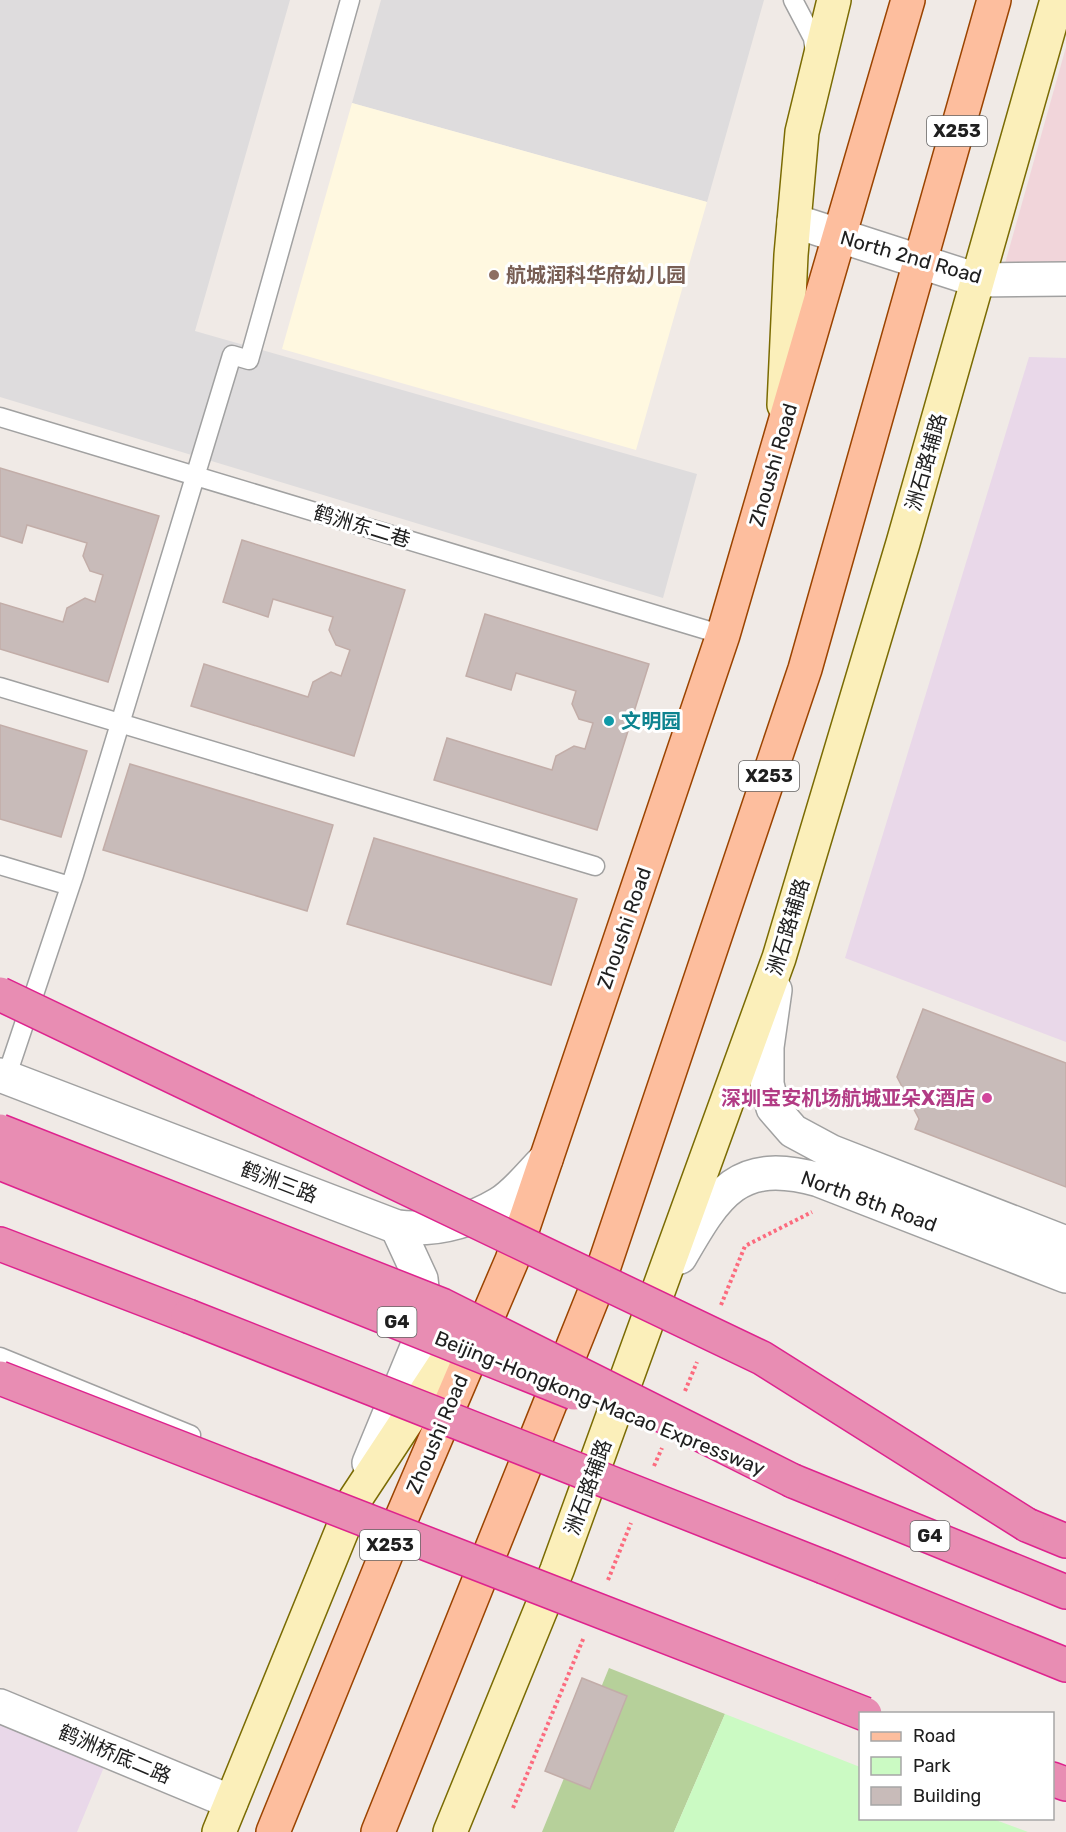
<svg xmlns="http://www.w3.org/2000/svg" width="1066" height="1832" font-family="Rubik,'Noto Sans SC',sans-serif">
<style>
.residential{fill:#dedcdd}
.commercial{fill:#f1d5da}
.industrial{fill:#e9d8e9}
.education{fill:#fff8e0}
.forest{fill:#b6d09a}
.park{fill:#cbfac3}
.building{fill:#c8bbb9;stroke:#c2ada8;stroke-width:1.5}
.lines{fill:none;stroke-linecap:round;stroke-linejoin:round}
.service-casing{stroke:#a1a1a1;stroke-width:21}
.minor-casing{stroke:#a1a1a1;stroke-width:36}
.tertiary-casing{stroke:#a1a1a1;stroke-width:36}
.secondary-casing{stroke:#7a6b03;stroke-width:36}
.primary-casing{stroke:#9b4400;stroke-width:36}
.motorway-casing{stroke:#de238e;stroke-width:36}
.path{stroke:#fc6b7e;stroke-width:4;stroke-dasharray:3 3;stroke-linecap:butt}
.service{stroke:#fff;stroke-width:18}
.minor{stroke:#fff;stroke-width:33}
.tertiary{stroke:#fff;stroke-width:33}
.secondary{stroke:#fbefba;stroke-width:33}
.primary{stroke:#fdbe9e;stroke-width:33}
.motorway{stroke:#e88db3;stroke-width:33}
.motorway-bridge-casing{stroke:#de238e;stroke-width:36;stroke-linecap:butt}
.motorway-bridge{stroke:#e88db3;stroke-width:33}
.education-dot{fill:#8d6e63;stroke:#fff;stroke-width:2}
.culture-dot{fill:#0f9aa8;stroke:#fff;stroke-width:2}
.hotel-dot{fill:#d1479c;stroke:#fff;stroke-width:2}
.labels{text-anchor:middle;stroke-width:6;stroke-linejoin:round;paint-order:stroke}
.shield{fill:#fff;stroke:#636363;stroke-width:1.5}
.shield-label{font-size:18px;font-weight:bold;fill:#202020}
.street-label{font-size:20px;fill:#202020;stroke:#fff}
.education-label{font-size:20px;font-weight:bold;fill:#785e54;stroke:#fff;text-anchor:start}
.culture-label{font-size:20px;font-weight:bold;fill:#0d838f;stroke:#fff;text-anchor:start}
.hotel-label{font-size:20px;font-weight:bold;fill:#b23c85;stroke:#fff;text-anchor:end}
</style>
<rect width="100%" height="100%" fill="#f0eae6"/>
<path class="residential" d="M0,0H290L195,331L697,474L663,598L0,397Z
M381,0H764L707,202L352,103Z"/>
<path class="commercial" d="M1066,47V266L1004,267Z"/>
<path class="industrial" d="M1029,357L1066,358V1042L845,958Z
M0,1723L104,1767L77,1832H0Z"/>
<path class="education" d="M352,103L707,202L636,450L282,349Z"/>
<path class="forest" d="M609,1668L725,1714L674,1832H542Z"/>
<path class="park" d="M725,1714L860,1767V1818L993,1819L1028,1832H674Z"/>
<path class="building" d="M0,468L159,516L108,682L0,649V603L63,622L67,608L85,598L95,602L103,575L90,571L83,556L87,543L27,525L22,543L0,536Z
M242,540L405,590L354,756L191,706L204,664L308,697L313,682L331,672L341,676L350,650L336,645L329,630L333,617L273,599L268,617L223,602Z
M485,614L649,664L597,830L434,780L447,738L552,770L556,756L574,746L585,749L593,723L579,719L572,704L576,691L516,673L511,690L466,676Z
M0,725L87,751L61,837L0,819Z
M130,764L333,825L307,911L103,850Z
M374,838L577,899L551,985L347,924Z
M923,1009L1066,1063V1187L915,1129L919,1119L897,1077Z
M582,1678L627,1696L590,1789L545,1771Z"/>
<g class="lines">
<g class="service-casing">
<path id="service" d="M793,0L813,38L815,53
M0,417L723,635
M0,687L595,866
M0,865L70,886
M6,1078L74,875L232,355L249,360L350,0
M0,1357L191,1435"/>
</g>
<g class="minor-casing">
<path id="minor" d="M369,1463L419,1342L425,1316L421,1279L397,1227
M0,1706L231,1802"/>
</g>
<g class="tertiary-casing">
<path id="tertiary" d="M794,221L977,280L1066,279
M775,990L767,1047V1084L773,1108L793,1131L832,1152L1066,1243
M0,1075L397,1227C434,1231 467,1223 499,1204C516,1194 532,1173 546,1159
M680,1257C717,1193 738,1157 819,1180L1066,1276"/>
</g>
<g class="secondary-casing">
<path id="secondary" d="M784,405L791,255L802,132L834,0
M219,1832L354,1501L472,1322
M450,1832L557,1570L779,958L903,543L1057,0"/>
</g>
<g class="primary-casing">
<path id="primary" d="M273,1832L387,1552L512,1260L723,635L908,0
M378,1832L598,1284L805,669L994,0"/>
</g>
<g class="motorway-casing">
<path id="motorway" d="M0,1244L188,1316
M793,1481L1066,1592
M1027,1525L1066,1541
M824,1567L1066,1665
M1052,1779L1066,1784"/>
</g>
<path class="path" d="M721,1305L745,1246L812,1212
M685,1391L697,1362
M654,1466L662,1448
M608,1580L631,1523
M513,1808L584,1637"/>
<use href="#service" class="service"/>
<use href="#minor" class="minor"/>
<use href="#tertiary" class="tertiary"/>
<use href="#secondary" class="secondary"/>
<use href="#primary" class="primary"/>
<use href="#motorway" class="motorway"/>
<g class="motorway-bridge-casing">
<path id="motorway-bridge" d="M0,994L762,1358L1027,1525
M0,1131L442,1305L793,1481
M0,1163L574,1393
M188,1316L824,1567
M0,1378L865,1714"/>
</g>
<use href="#motorway-bridge" class="motorway-bridge"/>
</g>
<circle class="education-dot" cx="494" cy="275" r="6"/>
<circle class="culture-dot" cx="609" cy="721" r="6"/>
<circle class="hotel-dot" cx="987" cy="1098" r="6"/>
<g class="labels">
<g class="shield">
<rect x="927" y="116" width="60" height="30" rx="4.5"/>
<rect x="739" y="761" width="60" height="30" rx="4.5"/>
<rect x="377.5" y="1307" width="39" height="30" rx="4.5"/>
<rect x="910.5" y="1521" width="39" height="30" rx="4.5"/>
<rect x="360" y="1530" width="60" height="30" rx="4.5"/>
</g>
<g class="shield-label">
<text x="957" y="137">X253</text>
<text x="769" y="782">X253</text>
<text x="397" y="1328">G4</text>
<text x="930" y="1542">G4</text>
<text x="390" y="1551">X253</text>
</g>
<g class="street-label">
<text transform="translate(911 257) rotate(16)" y="7">North 2nd Road</text>
<text transform="translate(926 462) rotate(-74)" y="7">洲石路辅路</text>
<text transform="translate(773 465) rotate(-74)" y="7">Zhoushi Road</text>
<text transform="translate(362 526) rotate(17)" y="7">鹤洲东二巷</text>
<text transform="translate(788 927) rotate(-73)" y="7">洲石路辅路</text>
<text transform="translate(624 928) rotate(-71)" y="7">Zhoushi Road</text>
<text transform="translate(279 1182) rotate(21)" y="7">鹤洲三路</text>
<text transform="translate(869 1201) rotate(20)" y="7">North 8th Road</text>
<text transform="translate(600 1403) rotate(22)" y="7">Beijing-Hongkong-Macao Expressway</text>
<text transform="translate(437 1434) rotate(-67)" y="7">Zhoushi Road</text>
<text transform="translate(588 1487) rotate(-70)" y="7">洲石路辅路</text>
<text transform="translate(115 1754) rotate(23)" y="7">鹤洲桥底二路</text>
</g>
<g class="education-label">
<text x="506" y="282">航城润科华府幼儿园</text>
</g>
<g class="culture-label">
<text x="621" y="728">文明园</text>
</g>
<g class="hotel-label">
<text x="975" y="1105">深圳宝安机场航城亚朵X酒店</text>
</g>
</g>
<rect x="859" y="1712" width="195" height="108" fill="#ffffff" stroke="#a6a6a6" stroke-width="1.5"/>
<rect x="871" y="1732" width="30" height="9" fill="#fdbe9e" stroke="#a6a6a6" stroke-width="1.5"/>
<text x="913" y="1742" font-size="18" fill="#202020">Road</text>
<rect x="871" y="1757" width="30" height="18" fill="#cbfac3" stroke="#a6a6a6" stroke-width="1.5"/>
<text x="913" y="1772" font-size="18" fill="#202020">Park</text>
<rect x="871" y="1787" width="30" height="18" fill="#c8bbb9" stroke="#a6a6a6" stroke-width="1.5"/>
<text x="913" y="1802" font-size="18" fill="#202020">Building</text>
</svg>
